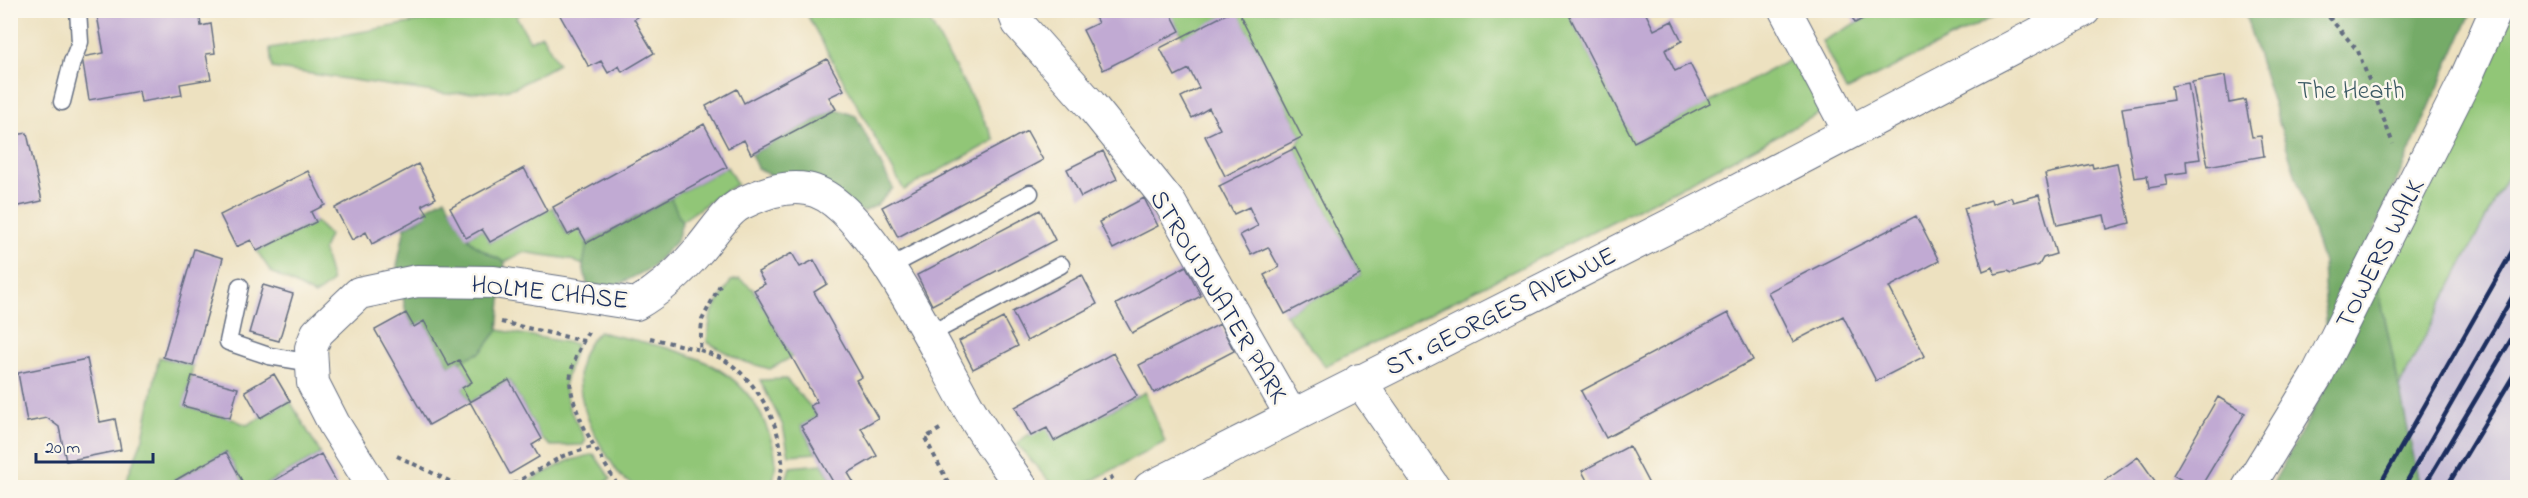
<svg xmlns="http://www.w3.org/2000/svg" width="2528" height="498" font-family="'Indie Flower',sans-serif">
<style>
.industrial{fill:#c9bfd7}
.green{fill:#91c677;stroke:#567a6a;stroke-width:1.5}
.forest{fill:#74ab68;stroke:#486d63;stroke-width:1.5}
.building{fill:#c1aad3}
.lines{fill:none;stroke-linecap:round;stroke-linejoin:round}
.service-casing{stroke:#646d80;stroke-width:19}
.minor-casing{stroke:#646d80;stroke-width:34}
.secondary-casing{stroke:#646d80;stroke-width:35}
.path{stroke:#646d80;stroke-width:4;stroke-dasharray:4.5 4.5;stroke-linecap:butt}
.service{stroke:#fff;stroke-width:16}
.minor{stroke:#fff;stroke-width:32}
.secondary{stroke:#fff;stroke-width:33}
.rail{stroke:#1b2f5e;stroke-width:4.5}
.labels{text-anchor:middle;stroke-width:5;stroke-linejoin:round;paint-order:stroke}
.park-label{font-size:26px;fill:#3e5c66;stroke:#fbf7ec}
.street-label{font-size:26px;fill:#1b2f5e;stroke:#fbf7ec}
</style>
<rect width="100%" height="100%" fill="#fbf7ec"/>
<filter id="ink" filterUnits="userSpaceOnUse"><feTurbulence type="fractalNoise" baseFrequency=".0167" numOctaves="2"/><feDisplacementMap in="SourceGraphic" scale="12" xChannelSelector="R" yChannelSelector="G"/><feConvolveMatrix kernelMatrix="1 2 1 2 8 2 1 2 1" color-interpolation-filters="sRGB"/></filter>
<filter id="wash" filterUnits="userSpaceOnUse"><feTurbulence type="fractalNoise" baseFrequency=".008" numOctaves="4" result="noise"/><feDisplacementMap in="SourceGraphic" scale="24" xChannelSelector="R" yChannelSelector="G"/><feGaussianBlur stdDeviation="1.35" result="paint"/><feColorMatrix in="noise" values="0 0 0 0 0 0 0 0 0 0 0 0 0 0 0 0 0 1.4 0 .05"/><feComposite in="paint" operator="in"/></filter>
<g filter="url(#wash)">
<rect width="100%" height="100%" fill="#ede1c0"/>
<path class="industrial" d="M2514,11H2517V487H2420L2377,283Z"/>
<path class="green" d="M478,11H526L516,16L530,41L542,35L558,64L516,87L500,91L447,94L272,68L270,48Z
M805,11H924L995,140L904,190Z
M1169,11H1234L1183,37Z
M1237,11H1571L1569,15L1635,142L1806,51L1835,105L1675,190L1325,366L1285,314L1360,275L1295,148L1302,137Z
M1879,11V10L2005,11L1846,91L1822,41Z
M2514,11H2517V157L2399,387L2377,283Z
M727,167L737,184C692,211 651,245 609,276L569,259L523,252L505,262L480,250L466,238L482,229L490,242L553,207L567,235L579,229L587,243Z
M316,222L329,235L323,250L332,282L315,295L271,272L257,251Z
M740,279L754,290L792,357L770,369L742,361L707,342L711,314L731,281Z
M498,330L576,344L564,386L569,408L586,440L583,445L551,446L542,439L509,380L470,402L462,388L472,382L459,360L481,352Z
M599,332C665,348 739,355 766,426C776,450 779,463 771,487H641C635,485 629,483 624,479C618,475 614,466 610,460C587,426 560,365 599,332Z
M159,357L193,366L184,406L230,418L247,425L290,401L321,454L261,487H246L226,452L162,487L123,488L143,438Z
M786,379L810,406L817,417L801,426L816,453L789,455L783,426L760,380Z
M1145,392L1165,442L1078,488L1054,487L1017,444L1026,436L1047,428L1054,441Z
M594,454L611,479L597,487H517L568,461Z
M822,464L833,482L823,487H784L790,467Z"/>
<path class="forest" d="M2244,11H2472L2369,243L2420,487H2271L2329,381L2323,263Z
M836,109L856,116L893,188L877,205L864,212L772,176L757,168L751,154Z
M445,198C465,235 465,244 505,262L498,330L481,352L449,366L424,322L414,327L406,313L397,266L405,227L427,215L425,209Z
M671,198L682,223L677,240L651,268L612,288L587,284L583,265L587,243Z"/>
<g id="blocks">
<path class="building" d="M96,10H199L201,26L211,24L215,53L206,54L211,79L180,84L182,95L141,102L139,91L89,100L82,57L104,53Z
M557,10H636L639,16L634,19L654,53L622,72L619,66L608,73L601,61L589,67Z
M1091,10H1169L1180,31L1103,70L1083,30L1098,23Z
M1234,10H1237L1302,137L1225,176L1205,136L1220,129L1209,108L1192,118L1181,97L1199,88L1189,69L1175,76L1160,48Z
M1576,10H1644L1654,30L1672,21L1682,41L1665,50L1675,71L1690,64L1710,103L1634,142L1569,15Z
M1848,10H1879L1855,23Z
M827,59L844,90L829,97L836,109L751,154L744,140L728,148L706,106L737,89L744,103Z
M2225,76L2229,103L2245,100L2252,137L2261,136L2264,156L2208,166L2192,82Z
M2188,83L2200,159L2186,161L2187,172L2165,175L2167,185L2149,188L2147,176L2134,178L2122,108L2173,100L2171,86Z
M704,124L727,167L587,243L579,229L568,235L553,207Z
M1027,131L1043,160L898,237L882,207Z
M27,133L42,201L10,208V136Z
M1295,148L1360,275L1285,314L1264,275L1279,267L1268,247L1251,255L1240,235L1258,226L1249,207L1234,214L1219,186Z
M1103,151L1117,179L1081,197L1067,169Z
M2117,163L2130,223L2107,229L2104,215L2057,225L2045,174L2092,164L2093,168Z
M418,164L436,198L422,205L428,214L372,244L366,232L352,240L335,208Z
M524,168L547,211L490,242L482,229L466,238L450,208Z
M308,171L325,205L311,212L316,222L257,251L251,240L236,247L220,215Z
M2039,195L2056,254L2043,258L2039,265L2012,273L2008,271L1995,274L1993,267L1983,271L1964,208L1991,200L1992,204L2011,197L2013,202Z
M1144,198L1158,226L1113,249L1099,222Z
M1040,210L1055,240L932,305L917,275Z
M1916,216L1939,261L1889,287L1925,356L1876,381L1843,316L1793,342L1768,292Z
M194,249L223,258L193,366L163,357Z
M792,253L800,267L814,260L827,284L814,292L862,377L856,380L878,418L861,428L877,456L848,473L857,488H823L833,482L801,426L817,417L810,406L817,402L754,290L765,284L758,272Z
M1186,266L1201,296L1132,333L1116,304Z
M1082,275L1097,304L1027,341L1012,312Z
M263,285L293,294L279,341L249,333Z
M406,313L414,327L424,321L449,366L459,360L472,382L462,388L470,402L509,380L542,439L532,445L539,457L510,474L470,402L429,425L375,330Z
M1728,313L1753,360L1606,438L1581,391Z
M1003,318L1018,346L973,369L959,341Z
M1220,324L1234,351L1154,393L1139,365Z
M1113,353L1137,396L1054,441L1047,428L1031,436L1015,407Z
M87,359L100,422L115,419L121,450L66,461L59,427L47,418L27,422L18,373Z
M274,374L290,401L260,418L245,391Z
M192,376L238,388L230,418L183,406Z
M2218,397L2245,413L2200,488H2195L2173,475Z
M1629,446L1651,488H1591L1582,471Z
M226,452L246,488H162L200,466Z
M321,454L338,485L333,488H261Z
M2138,457L2160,488H2110L2105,481Z"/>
</g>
</g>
<g filter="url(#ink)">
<use href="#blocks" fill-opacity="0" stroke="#646d80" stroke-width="1.5"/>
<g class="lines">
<g class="service-casing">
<path id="service" d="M62,102L72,62L80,42L78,10
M889,267L1030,193
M240,286L228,342L269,356L312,363
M928,335L1061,265"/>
</g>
<g class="minor-casing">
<path id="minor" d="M1013,10L1018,23L1090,104L1170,203L1291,415
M1785,10L1849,131
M1359,380L1434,488
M374,488L334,424L313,383L311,348L317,333L359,293L417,281L494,282L636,304C660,290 680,272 698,251C709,239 727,210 741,204C761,194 784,185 807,189C867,198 940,360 971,412C986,438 1005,463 1022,488
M2248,488L2316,377L2465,80L2496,10"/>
</g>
<g class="secondary-casing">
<path id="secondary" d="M1150,488L1699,211L2084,10"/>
</g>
<path class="path" d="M2323,10L2358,51L2393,144
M501,322L584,341
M588,332C580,348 567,370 571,389C577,423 601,457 618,486L623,488
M650,338L700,350L702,320L720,285
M700,350C708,353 718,356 726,361C757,381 780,423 782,460C783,469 779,479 777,488
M940,429L925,438L951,488
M397,456L464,488
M506,488L563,456L595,446
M1094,488L1114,476"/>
<use href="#service" class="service"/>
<use href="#minor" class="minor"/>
<use href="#secondary" class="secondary"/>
<path class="rail" d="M2378,488L2518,241
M2403,488L2518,287
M2423,488L2518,328
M2446,488L2518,368"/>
</g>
</g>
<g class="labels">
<g class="park-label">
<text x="2351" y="98">The Heath</text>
</g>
<g class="street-label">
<text transform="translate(2379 253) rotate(-63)" y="9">TOWERS WALK</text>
<text transform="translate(550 291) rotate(6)" y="9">HOLME CHASE</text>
<text transform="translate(1220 296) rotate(59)" y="9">STROUDWATER PARK</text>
<text transform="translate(1500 310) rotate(-27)" y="9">ST. GEORGES AVENUE</text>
</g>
</g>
<rect width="2528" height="498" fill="none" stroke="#fbf7ec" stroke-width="36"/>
<path d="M36 453v9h117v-9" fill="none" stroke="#1b2f5e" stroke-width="3"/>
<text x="45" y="453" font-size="18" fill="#1b2f5e" stroke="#fbf7ec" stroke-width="4.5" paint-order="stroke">20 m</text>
</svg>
